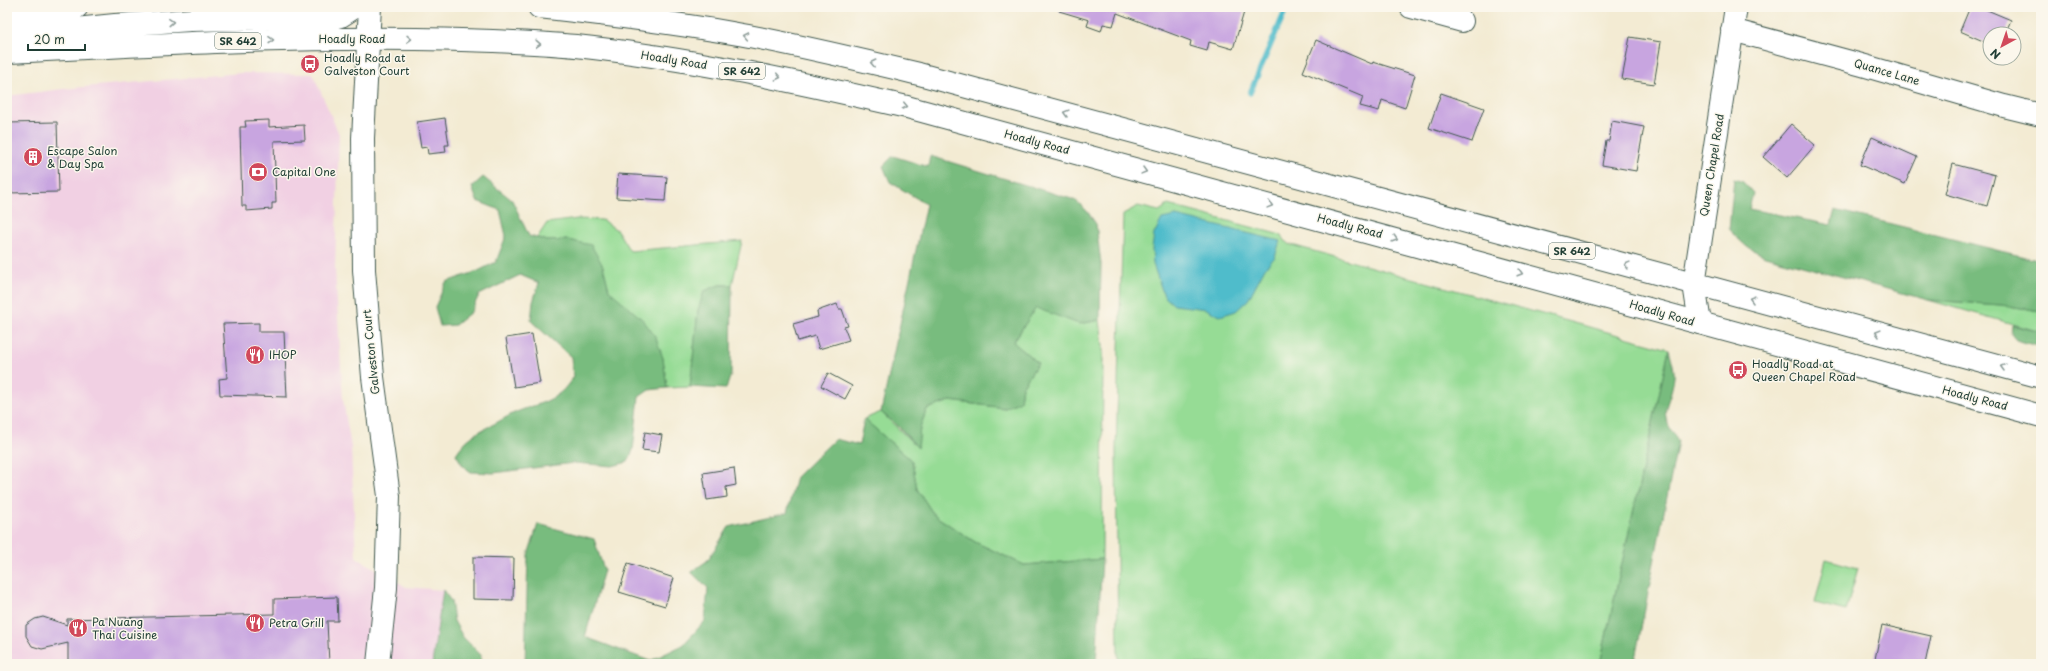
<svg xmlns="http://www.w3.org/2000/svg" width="2048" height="671" font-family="'Playpen Sans',sans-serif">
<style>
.built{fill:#f1d0e3}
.green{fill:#96dc95;stroke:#5a8c64}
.forest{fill:#78bc7e;stroke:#4c7c59}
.water{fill:#50bccb;stroke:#387c80}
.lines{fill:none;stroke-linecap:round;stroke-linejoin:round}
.stream{stroke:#50bccb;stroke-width:5.5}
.building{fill:#c8a5e0}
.minor-casing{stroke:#3f574c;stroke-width:24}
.major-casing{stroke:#3f574c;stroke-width:24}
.minor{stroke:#fff;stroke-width:22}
.major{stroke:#fff;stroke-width:22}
.oneway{stroke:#8f9e9a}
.labels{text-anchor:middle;stroke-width:3;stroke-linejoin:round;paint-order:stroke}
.shield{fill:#fbf7ec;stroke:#61756b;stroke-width:1}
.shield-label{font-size:10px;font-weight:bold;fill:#1f3d34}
.street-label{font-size:11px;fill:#1f3d34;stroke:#fbf7ec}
.poi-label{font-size:11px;fill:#1f3d34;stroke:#fbf7ec;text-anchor:start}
</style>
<rect width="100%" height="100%" fill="#fbf7ec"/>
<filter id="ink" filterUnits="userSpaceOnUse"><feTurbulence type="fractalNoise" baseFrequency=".025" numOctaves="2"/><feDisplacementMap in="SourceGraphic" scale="8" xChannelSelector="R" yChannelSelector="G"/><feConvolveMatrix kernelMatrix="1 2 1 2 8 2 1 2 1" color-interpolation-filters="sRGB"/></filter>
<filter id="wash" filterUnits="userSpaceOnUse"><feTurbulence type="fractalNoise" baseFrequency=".012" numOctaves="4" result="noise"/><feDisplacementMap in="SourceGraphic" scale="16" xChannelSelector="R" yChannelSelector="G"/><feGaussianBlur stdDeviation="0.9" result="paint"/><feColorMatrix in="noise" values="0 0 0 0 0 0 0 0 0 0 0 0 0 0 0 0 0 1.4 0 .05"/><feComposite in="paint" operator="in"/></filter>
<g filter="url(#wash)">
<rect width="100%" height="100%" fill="#f3ebd3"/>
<path class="built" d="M241,73L313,74L339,134L335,269L343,399L351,447L356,557L406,587L443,590L432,664H7V96L63,89Z"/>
<path class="green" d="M1168,205L1281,235L1288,244L1669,349L1600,664H1149L1118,659L1116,450L1123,214L1138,206L1159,211Z
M577,219L602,220L617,230L630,251L742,241L732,285H719L698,310L690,387L667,388L663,358L623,304L609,290L603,266L568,240L548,241L537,238L547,223Z
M1928,300L2001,305L2041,311V332Z
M1036,307L1079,324L1100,320L1103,346L1102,559L1024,565L975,542L934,515L917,489L912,461L864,419L881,412L918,448L920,427L927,409L950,401L1005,408L1020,401L1022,387L1038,363L1013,343Z
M1826,559L1858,568L1846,611L1815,603Z"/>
<path class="forest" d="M893,156L928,167L930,156L1075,200L1087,211L1096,224L1101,264L1100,320L1079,324L1036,308L1013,342L1038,363L1022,387L1020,401L1005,408L950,401L927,409L920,427L918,448L898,426L881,412L926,204L890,182L883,166Z
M483,177L512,200L529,236L548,241L568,240L591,245L603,266L609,290L643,320L655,336L663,358L667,388L649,390L639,397L633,450L628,462L612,466L574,463L493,473L471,472L463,466L456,454C467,437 476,433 494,424C500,421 506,417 512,414C538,402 557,404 573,377L571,357L531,321L533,302L539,283L520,275L479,295L471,312L455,325L440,326L435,307L446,282L478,271L496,262L506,236L500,210L477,201L472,187Z
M1734,179L1743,182L1753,193L1749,209L1831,225L1835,210L2041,261V311L2001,305L1928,300L1765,256L1747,247L1729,230Z
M719,285H732L731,374L726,389L690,387L698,310L704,291Z
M2012,325L2041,332V347L2016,340L2011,334Z
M1669,349C1671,358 1675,369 1674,377C1670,409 1655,408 1678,441L1634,664H1600Z
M864,419L912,461L917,489L934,515L975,542L1024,565L1102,559L1096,664H525L528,555L538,524L594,539L604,570L585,637L650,661L683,645L705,621L708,588L691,572L707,561L729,527L787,513L796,477L835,439L859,445Z
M443,590L451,601L454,621L463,637L481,655L480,664H432Z"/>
<path class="water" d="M1176,216L1280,241L1275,257L1265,268L1248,300L1236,311L1220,316L1206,309L1174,305L1164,296L1153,264L1152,249L1154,234L1162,219Z"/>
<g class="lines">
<path class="stream" d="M1250,93L1286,9"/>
</g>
<g id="blocks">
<path class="building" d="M1060,7H1228L1244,12L1233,49L1209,42L1207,51L1190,46L1191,41L1117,13L1113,26L1103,24L1101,31L1087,26L1089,20L1059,11Z
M1970,7H1980L2011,20L2005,34H1990V44L1960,31Z
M1630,37L1661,42L1654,84L1622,79Z
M1316,40L1372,64L1373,62L1415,75L1405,108L1382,100L1379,111L1360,106L1363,97L1303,72Z
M1441,93L1484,108L1472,142L1429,128Z
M445,118L449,145H445L446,152L428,154L427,147L421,148L417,122Z
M269,120V127L304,125L305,140L274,141L276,203H272V209L246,211V206H242L240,127H246L245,121Z
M1612,121L1644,127L1636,171L1602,165L1606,141H1609Z
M57,122L59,192L7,193V123Z
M1791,124L1815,145L1787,178L1763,157Z
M1872,137L1917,157L1905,184L1860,165Z
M1953,164L1995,175L1987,206L1945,194Z
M618,174L667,177L665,201L616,198Z
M837,304L839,309H842L848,326L844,327L849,340L819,349L815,336L798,341L793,324L818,317L817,311Z
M259,323V332H284L287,397L220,395L219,379L227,378L223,324Z
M532,334L540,383L514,387L506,338Z
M828,373L852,386L845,399L821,386Z
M645,432L662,435L659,452L642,450Z
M734,468L736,485L726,487L727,497L707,500L703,473Z
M473,557L514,558L513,600L473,599Z
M628,563L674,578L665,606L619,592Z
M337,597L338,621H327L329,664H68V643L42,649L32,646L26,636V625L35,619L43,617L67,625V619L274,614V599Z
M1882,625L1931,636L1925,664H1874Z"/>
</g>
</g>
<g filter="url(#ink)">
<use href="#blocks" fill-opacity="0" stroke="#3f574c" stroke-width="1"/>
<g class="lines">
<g class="minor-casing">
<path id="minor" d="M370,7L363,138L364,270L373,377L389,496L386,588L378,664
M1411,7L1462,21
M1732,30L1862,65L2004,106L2041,115
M1700,323L1694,284L1736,7"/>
</g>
<g class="major-casing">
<path id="major" d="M539,7C603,14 668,22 732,33C795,44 857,59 919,74L2041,377
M7,14L77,7
M7,36L115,25L191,20L279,18L330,19L341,16L355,7
M7,52C144,45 280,37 417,39C470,40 523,41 576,46C688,58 798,82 907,107L2041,416"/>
</g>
<use href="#minor" class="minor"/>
<use href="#major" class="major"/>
</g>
<defs><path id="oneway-chevron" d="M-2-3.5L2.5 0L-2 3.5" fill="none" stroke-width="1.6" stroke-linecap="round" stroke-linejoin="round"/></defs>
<g class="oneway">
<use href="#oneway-chevron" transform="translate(171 22) rotate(-3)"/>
<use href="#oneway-chevron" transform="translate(746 36) rotate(-169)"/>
<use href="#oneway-chevron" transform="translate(409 39) rotate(1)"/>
<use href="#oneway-chevron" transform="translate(271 40) rotate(-2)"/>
<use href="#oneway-chevron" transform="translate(538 44) rotate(4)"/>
<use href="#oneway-chevron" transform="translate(873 63) rotate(-167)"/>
<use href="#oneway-chevron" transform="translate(778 77) rotate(12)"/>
<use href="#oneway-chevron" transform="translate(905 106) rotate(13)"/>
<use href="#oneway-chevron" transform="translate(1066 113) rotate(-165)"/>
<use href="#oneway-chevron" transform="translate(1144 171) rotate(15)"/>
<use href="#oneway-chevron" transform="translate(1270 205) rotate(15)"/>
<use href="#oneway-chevron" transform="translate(1395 239) rotate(16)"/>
<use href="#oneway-chevron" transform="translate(1627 265) rotate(-165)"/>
<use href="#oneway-chevron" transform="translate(1520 273) rotate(16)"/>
<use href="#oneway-chevron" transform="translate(1752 299) rotate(-165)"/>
<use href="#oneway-chevron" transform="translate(1878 333) rotate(-165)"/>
<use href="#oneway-chevron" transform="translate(2003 367) rotate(-165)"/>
</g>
</g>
<defs>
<g id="bus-disc" transform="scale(1)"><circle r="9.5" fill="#d1495b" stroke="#fbf7ec"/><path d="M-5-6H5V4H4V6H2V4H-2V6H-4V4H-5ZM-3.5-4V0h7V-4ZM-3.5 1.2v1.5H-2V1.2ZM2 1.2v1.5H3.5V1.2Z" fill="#fff"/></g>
<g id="building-disc" transform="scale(1)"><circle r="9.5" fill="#d1495b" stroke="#fbf7ec"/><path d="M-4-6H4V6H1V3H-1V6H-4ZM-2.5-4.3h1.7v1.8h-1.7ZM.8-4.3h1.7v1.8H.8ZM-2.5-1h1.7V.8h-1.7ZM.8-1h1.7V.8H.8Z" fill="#fff"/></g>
<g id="bank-disc" transform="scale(1)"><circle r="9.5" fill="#d1495b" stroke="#fbf7ec"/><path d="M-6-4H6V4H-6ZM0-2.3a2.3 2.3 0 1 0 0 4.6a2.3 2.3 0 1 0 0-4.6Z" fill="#fff"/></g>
<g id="restaurant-disc" transform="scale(1)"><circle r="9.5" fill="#d1495b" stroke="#fbf7ec"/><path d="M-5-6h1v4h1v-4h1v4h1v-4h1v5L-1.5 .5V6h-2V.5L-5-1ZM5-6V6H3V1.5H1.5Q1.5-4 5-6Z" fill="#fff"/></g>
</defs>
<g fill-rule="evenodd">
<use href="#bus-disc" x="310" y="64"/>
<use href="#building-disc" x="33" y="157"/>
<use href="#bank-disc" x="258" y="172"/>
<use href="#restaurant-disc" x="255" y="355"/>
<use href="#bus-disc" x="1738" y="370"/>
<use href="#restaurant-disc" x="255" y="623"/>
<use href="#restaurant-disc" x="78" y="628"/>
</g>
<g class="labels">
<g class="shield">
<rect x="215" y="33" width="46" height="16" rx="3"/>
<rect x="719" y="63" width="46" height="16" rx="3"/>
<rect x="1549" y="243" width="46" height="16" rx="3"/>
</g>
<g class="shield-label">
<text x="238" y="45">SR 642</text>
<text x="742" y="75">SR 642</text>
<text x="1572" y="255">SR 642</text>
</g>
<g class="street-label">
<text x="352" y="43">Hoadly Road</text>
<text transform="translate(674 60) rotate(9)" y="4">Hoadly Road</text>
<text transform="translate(1887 72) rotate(16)" y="4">Quance Lane</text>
<text transform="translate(1037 142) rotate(15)" y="4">Hoadly Road</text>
<text transform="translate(1712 165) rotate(-81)" y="4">Queen Chapel Road</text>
<text transform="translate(1350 226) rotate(15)" y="4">Hoadly Road</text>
<text transform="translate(1662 313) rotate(16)" y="4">Hoadly Road</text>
<text transform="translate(371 352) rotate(-96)" y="4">Galveston Court</text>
<text transform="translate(1975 398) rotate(15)" y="4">Hoadly Road</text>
</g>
<g class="poi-label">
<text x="324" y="62">Hoadly Road at<tspan x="324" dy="13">Galveston Court</tspan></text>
<text x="47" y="155">Escape Salon<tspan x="47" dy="13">&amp; Day Spa</tspan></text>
<text x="272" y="176">Capital One</text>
<text x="269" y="359">IHOP</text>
<text x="1752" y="368">Hoadly Road at<tspan x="1752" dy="13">Queen Chapel Road</tspan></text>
<text x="92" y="626">Pa Nuang<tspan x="92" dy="13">Thai Cuisine</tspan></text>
<text x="269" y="627">Petra Grill</text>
</g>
</g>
<rect width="2048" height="671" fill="none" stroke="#fbf7ec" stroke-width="24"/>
<g transform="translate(2002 46) rotate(220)"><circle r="19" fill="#fbf7ec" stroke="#a3ada2"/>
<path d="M0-3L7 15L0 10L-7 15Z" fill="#d1495b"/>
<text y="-6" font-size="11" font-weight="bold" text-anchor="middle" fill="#1f3d34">N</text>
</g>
<path d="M28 44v6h57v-6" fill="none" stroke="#1f3d34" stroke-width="2"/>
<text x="34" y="44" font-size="12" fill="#1f3d34" stroke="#fbf7ec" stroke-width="3" paint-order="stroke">20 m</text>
</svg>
